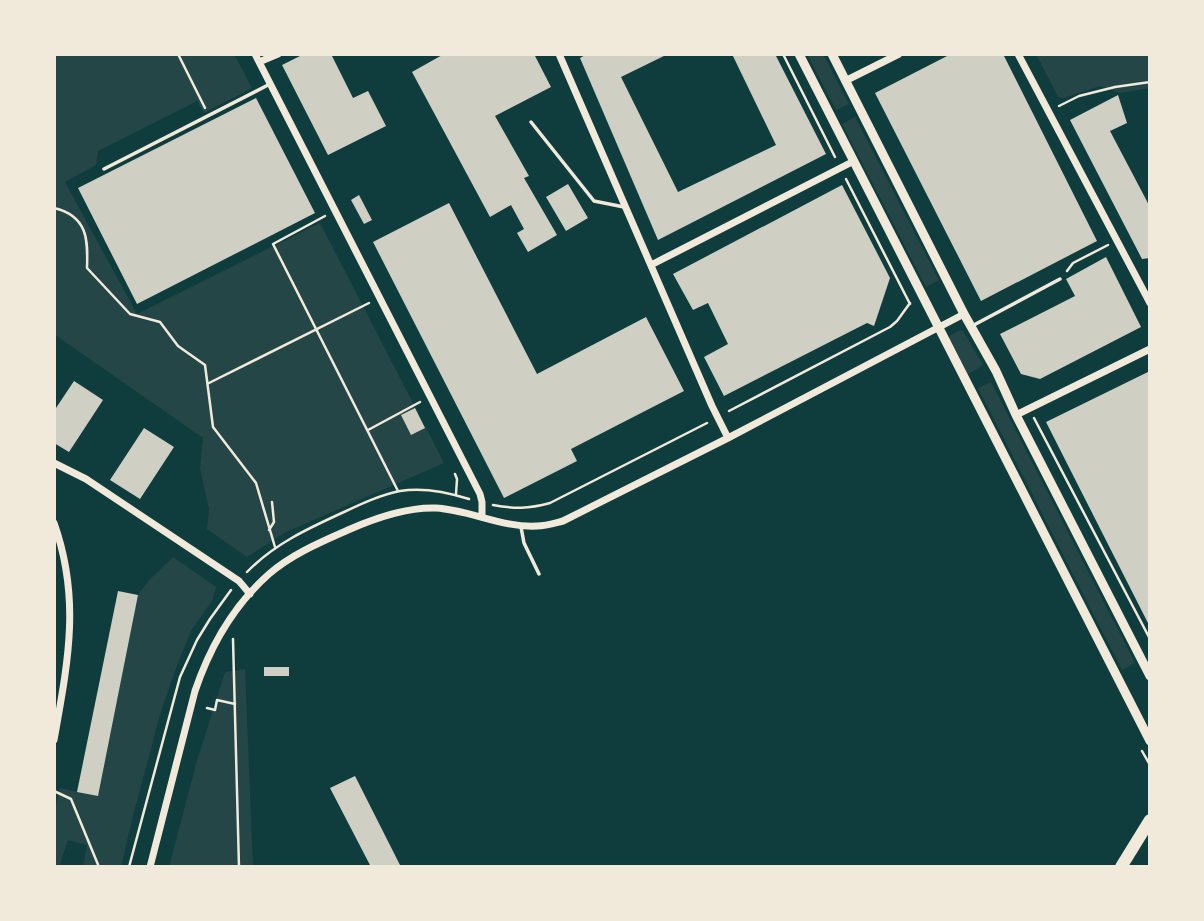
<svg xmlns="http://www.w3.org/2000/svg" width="1204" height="921" font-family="Mulish,sans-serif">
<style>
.green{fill:#244646}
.building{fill:#cfcfc3}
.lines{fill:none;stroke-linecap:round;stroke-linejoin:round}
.path{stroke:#f1e9da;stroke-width:2.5}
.service{stroke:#f1e9da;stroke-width:3.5}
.minor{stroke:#f1e9da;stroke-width:7}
.tertiary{stroke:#f1e9da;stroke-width:9}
.motorway{stroke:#f1e9da;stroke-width:12}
</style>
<rect width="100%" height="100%" fill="#0f3d3e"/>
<path class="green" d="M54,54H234L252,88L204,113L197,101L98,151L96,165L65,182L137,314L320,223L444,463L286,532L247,557L207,529L209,509L200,469L203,438L54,334Z
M807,54H823L849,104L836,110Z
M1036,54H1150V88L1120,93L1100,86L1064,98L1058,97Z
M855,117L939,280L926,287L842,124Z
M960,330L963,331L983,365L968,374L949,338L951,335Z
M991,382L1135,663L1122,670L978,388Z
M173,557L216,587L212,601L192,629L179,660L161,711L132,820L121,867H83L87,845L68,840L59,867H54V816L60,788L98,796L138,595L149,580Z
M245,669L253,867H169L196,764L225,672Z"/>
<path class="building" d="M304,54H331L353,98L368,91L386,126L328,155L282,65Z
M444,54H534L551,87L495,116L529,176L524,178L557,235L528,252L517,233L524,229L511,205L490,217L412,72Z
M587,54H668L621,77L678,192L776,145L732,54H775L826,154L658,240L580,58Z
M951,54H1003L1097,241L981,301L875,93Z
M1118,95L1127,123L1110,131L1150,207V258L1142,259L1070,120Z
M256,98L315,213L137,304L78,188Z
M568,184L588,218L566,231L546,197Z
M842,185L890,278L874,326L867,323L724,396L704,357L728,344L708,303L693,310L673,274Z
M359,195L372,220L364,224L351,200Z
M449,203L537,374L646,317L684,391L571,449L577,461L504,498L373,242Z
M1106,257L1141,327L1040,379L1021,374L1000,334L1075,296L1066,279Z
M1150,371V627L1046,422Z
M74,381L103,400L69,452L54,443V411Z
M415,408L425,428L411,435L401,415Z
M144,428L174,447L140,499L110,480Z
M118,591L138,595L98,796L77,792Z
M264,667H289V676H264Z
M355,776L401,867H371L330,788Z"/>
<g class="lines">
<path class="path" d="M178,54L205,108
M783,54L835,157
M1059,106L1079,96L1115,87L1150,82
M846,179L910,304
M54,208C88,216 88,240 87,268L130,314L160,322L178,346L205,365L213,427L256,483L275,547
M325,216L273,244L398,491
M1067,271L1073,263L1108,245
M209,383L369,303
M729,411L890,327L897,321L910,303
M1034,418L1150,639
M368,430L420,402
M455,474L457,479L456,494
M493,505C515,509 528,509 550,503L707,423
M269,530L274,522L272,502
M247,572C274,544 309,528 344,512C361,504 380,495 400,491C423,487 447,492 469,499
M233,639L239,867
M207,708L215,710L217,700L235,704
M1142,751L1150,765
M54,791L71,799L99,867
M129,867L180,677L197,640L210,619L231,590"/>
<path class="service" d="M531,122L594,201L624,207
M104,169L270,84
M972,326L1060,279
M521,527L524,543L539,574"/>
<path class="minor" d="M255,54L480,494L482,502V517
M559,54L712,406L728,438
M1018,54L1150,303
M259,62L278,54
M845,81L899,54
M651,265L854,161
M1016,415L1150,349
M54,463L86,479L239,581L250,594
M54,523C81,599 68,662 54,740
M150,867L195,691C210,647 234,605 269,574C292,554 321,542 348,530C375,518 406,507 436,508C470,510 503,528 537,526C545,526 555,523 563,521L728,438L964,314"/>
<path class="tertiary" d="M799,54L1150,741
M832,54L964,314L996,371L1016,415L1150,676"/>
<path class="motorway" d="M1121,867L1150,820"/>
</g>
<rect width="1204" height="921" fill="none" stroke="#f1e9da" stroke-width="112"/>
</svg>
